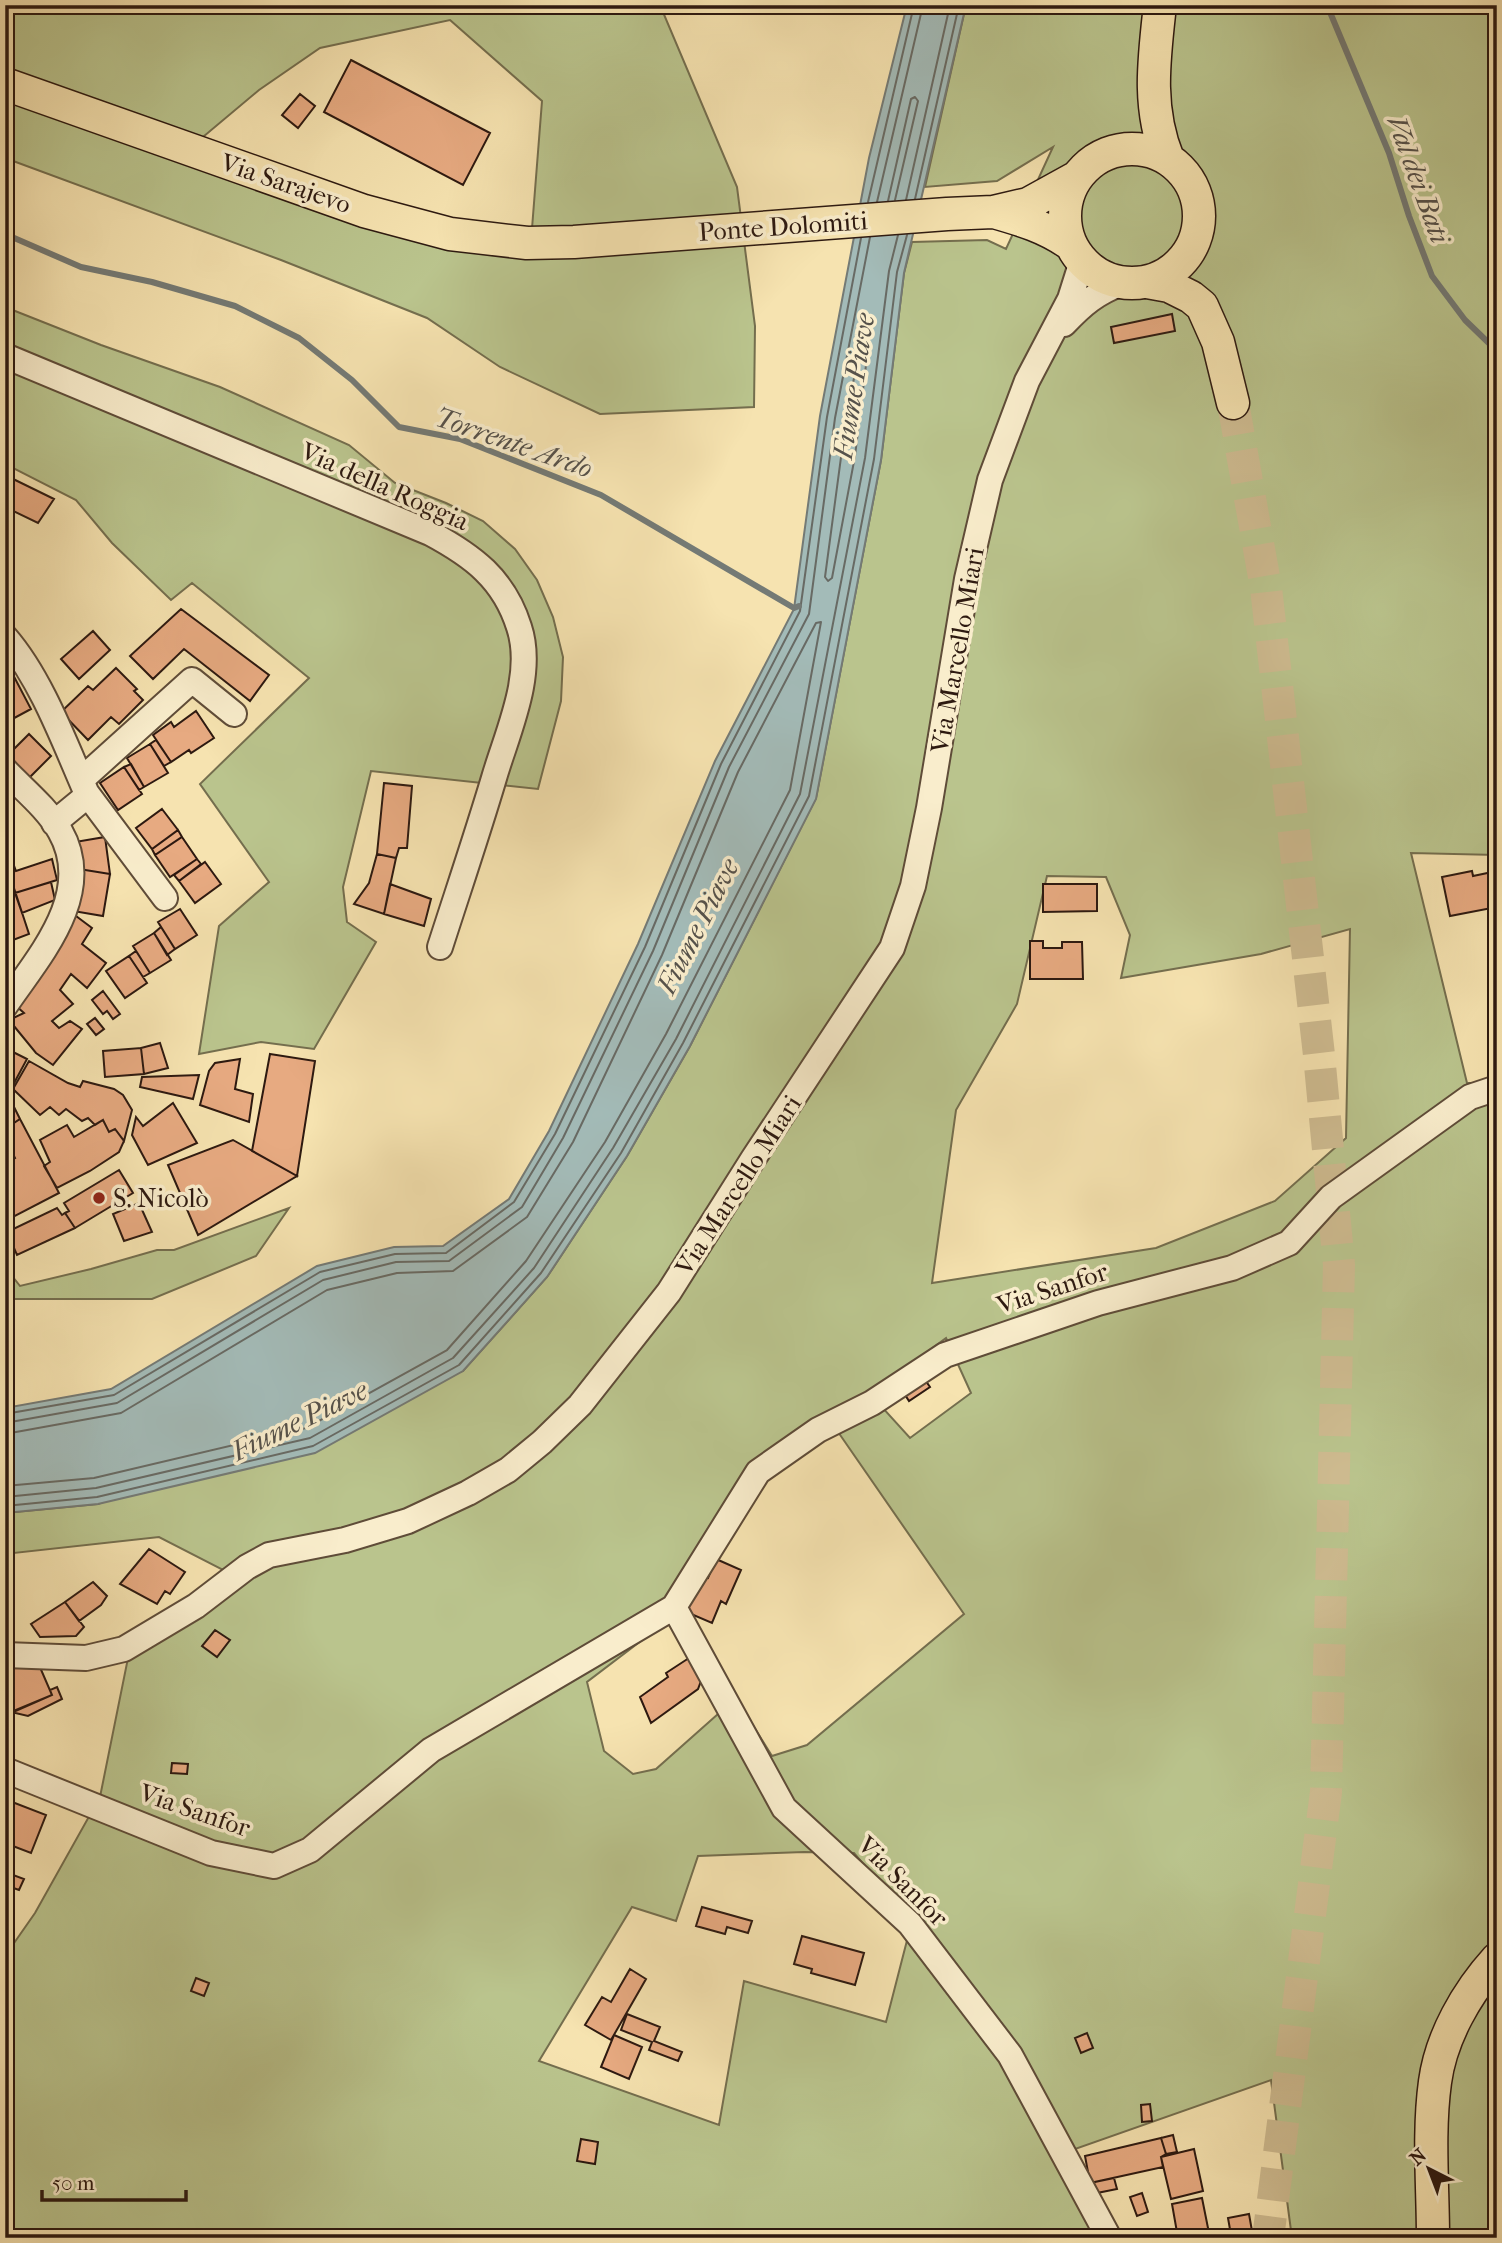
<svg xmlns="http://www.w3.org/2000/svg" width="1502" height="2243" font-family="'IM FELL French Canon',serif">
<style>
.green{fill:#bac48d;stroke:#746e4e;stroke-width:2;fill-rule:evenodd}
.water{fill:#a3bbb8;stroke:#747a75;stroke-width:2}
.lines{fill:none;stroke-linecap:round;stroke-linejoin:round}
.shore{stroke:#686a64;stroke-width:2}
.stream{stroke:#747a75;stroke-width:6}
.building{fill:#e7aa81;stroke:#2d1910;stroke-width:2}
.major-tunnel{stroke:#cebb90;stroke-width:32;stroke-dasharray:32 16;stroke-linecap:butt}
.minor-casing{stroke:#5f4c38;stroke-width:28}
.major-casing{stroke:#2d1910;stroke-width:35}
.minor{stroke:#f9edcc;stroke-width:24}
.major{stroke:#f6e3b0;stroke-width:32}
.poi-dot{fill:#8f2418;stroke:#f9edcc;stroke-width:2.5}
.labels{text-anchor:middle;stroke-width:7;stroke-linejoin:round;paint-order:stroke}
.street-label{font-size:26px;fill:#2d1910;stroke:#f9edcc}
.poi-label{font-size:26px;fill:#2d1910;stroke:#f9edcc;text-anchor:start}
.water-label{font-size:28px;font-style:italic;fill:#56524b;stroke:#f9edcc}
</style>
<rect width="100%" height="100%" fill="#f6e3b0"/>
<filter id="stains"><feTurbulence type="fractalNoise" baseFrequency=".00286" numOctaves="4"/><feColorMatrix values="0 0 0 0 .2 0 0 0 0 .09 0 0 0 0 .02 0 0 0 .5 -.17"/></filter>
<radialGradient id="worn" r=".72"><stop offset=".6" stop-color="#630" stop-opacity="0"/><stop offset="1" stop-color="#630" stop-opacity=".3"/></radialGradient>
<path class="green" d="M5,5H660L737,187L755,326L754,407L600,414L500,367L427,318L281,260L5,158ZM450,20L542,101L530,254L185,152L259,90L320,48Z
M966,5H1497V855L1411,853L1467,1083H1497V2238H1292L1271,2080L1072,2150L1116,2238H5V1956L35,1913L100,1797L129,1653L239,1578L159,1537L5,1554V1513L98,1504L463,1371L547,1277L627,1156L690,1046L816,798L881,460L904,273L912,242L987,240L1006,249L1053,147L997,181L925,187ZM1047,876L1106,877L1130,935L1121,978L1261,954L1350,929L1346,1138L1275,1201L1156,1248L932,1283L956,1110L1017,1004ZM946,1338L971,1393L910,1438L870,1394ZM827,1416L964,1614L807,1745L772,1756L736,1698L656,1769L633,1774L604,1751L587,1682L671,1618L757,1462ZM804,1852L854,1853L912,1921L886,2022L744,1981L719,2125L539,2061L632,1907L676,1921L698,1856Z
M5,307L101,345L220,387L349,445L395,483L446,503L483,521L515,549L537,580L553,617L563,657L561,701L538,789L371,771L343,887L347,922L376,942L314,1049L261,1042L199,1054L219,926L269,882L200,784L309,678L192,583L171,600L112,543L76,500L5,464Z
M289,1208L256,1256L152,1299H5V1267L20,1286L91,1269L157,1250H174Z"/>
<path class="water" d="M907,5H966L904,273L881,460L816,799L690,1046L627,1156L547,1277L463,1371L315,1453L98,1504L5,1513V1408L111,1389L317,1266L394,1247L443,1246L509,1199L549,1131L638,944L715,761L794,609L820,416L869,158Z"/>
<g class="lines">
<path class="shore" d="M915,199L959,5
M906,200L950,5
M888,201L911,99L915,97L918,101L895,200
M868,202L914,5
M877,202L923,5
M867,328L870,332L855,456L832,578L828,581L825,577L846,420L863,331Z
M5,1414L114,1395L320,1272L395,1254L446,1253L514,1202L555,1134L645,947L721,764L800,611L827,417L861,238
M5,1423L117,1403L323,1280L396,1262L449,1261L522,1207L563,1138L653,951L729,767L809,614L835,418L870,237
M5,1434L121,1413L327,1290L397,1273L453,1271L527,1217L573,1142L662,955L738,772L816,623L821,622L790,790L666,1034L605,1142L526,1261L447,1350L306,1428L94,1478L5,1486
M5,1497L96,1488L310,1438L453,1358L534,1268L613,1148L676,1039L800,794L865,458L889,271L898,235
M5,1506L97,1497L313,1446L459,1365L541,1273L621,1153L683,1043L809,796L874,459L897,272L907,235"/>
<path class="stream" d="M1327,5L1389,153L1409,216L1432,276L1465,320L1497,351
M5,234L81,267L152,282L235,306L299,338L352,380L399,427L460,439L601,495L794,608L799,606"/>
</g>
<path class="building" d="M351,60L490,133L463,185L324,112Z
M300,94L315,106L298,128L282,115Z
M1172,314L1175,331L1114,343L1111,327Z
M5,475L54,499L38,523L5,507Z
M181,609L269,675L250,701L184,649L153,679L130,656Z
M93,631L110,650L79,679L61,659Z
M116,668L137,689L134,691L143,700L119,724L111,717L88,740L61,712L88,686L93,690Z
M10,669L31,709L5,723V672Z
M196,711L214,738L191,753L189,750L171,762L153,735L171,722L174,727Z
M29,734L51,756L26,781L5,761V758Z
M156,740L171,762L164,766L150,744Z
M150,744L168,773L144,787L127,758Z
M131,764L144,787L139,790L124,767Z
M124,767L142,794L118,810L100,783Z
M384,783L412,786L407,848H399L396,858L377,854Z
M162,809L178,830L152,849L136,828Z
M178,830L182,837L155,855L152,849Z
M105,837L110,874L79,869L75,842Z
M182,837L197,859L170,877L155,855Z
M377,854L396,858L384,914L354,904L369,883Z
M52,859L57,880L15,893L11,879L5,881V866L13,863L16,871Z
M197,859L201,864L179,881L174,875Z
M205,862L221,884L195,903L179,881Z
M79,869L110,874L103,916L73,911Z
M1472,871L1473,876L1497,871V907L1450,916L1442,877Z
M11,879L29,934L5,943V881Z
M51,882L55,900L22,913L15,893Z
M390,884L431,899L424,926L384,914Z
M1043,884H1097V911L1043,912Z
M180,909L197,935L175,949L158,922Z
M76,916L92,928L82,944L106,963L87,988L71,974L60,990L73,1004L52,1021L59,1028L70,1021L82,1029L53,1065L36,1053L9,1020L24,1013L15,1005Z
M161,927L175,949L167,955L154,933Z
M154,933L171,960L150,973L133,946Z
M1030,941H1043V948H1062V942H1082L1083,979H1030Z
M136,951L150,973L143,977L129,956Z
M129,956L147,983L125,998L106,971Z
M103,991L120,1014L113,1019L107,1011L103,1014L92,1000Z
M95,1018L104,1029L96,1035L87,1024Z
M160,1043L168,1068L144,1074L141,1048Z
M5,1048L27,1059L13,1085L5,1082Z
M141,1048L144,1074L105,1077L103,1051Z
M270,1054L315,1061L297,1176L252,1151Z
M240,1059L235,1089L253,1094L249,1122L200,1105L209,1071L215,1063Z
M29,1061L68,1083L80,1087L83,1081L114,1089L123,1095L132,1110L124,1141L115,1129L109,1132L103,1120L95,1125L88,1118L82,1121L66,1109L59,1115L50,1107L40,1115L13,1089Z
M199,1075L193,1099L140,1087L142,1077Z
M7,1093L20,1119L5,1129V1094Z
M173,1103L197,1143L148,1165L132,1135L136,1117L143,1126Z
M20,1119L59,1193L13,1217L5,1200V1163L15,1158L5,1138V1129Z
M103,1120L109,1132L115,1129L124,1141L119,1152L90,1171L57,1188L44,1166L50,1162L40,1140L67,1125L74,1137Z
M233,1140L297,1176L198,1235L168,1165Z
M119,1170L133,1193L75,1228L65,1213L69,1211L64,1203Z
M5,1200L13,1217L5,1222Z
M139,1203L152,1232L124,1241L113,1214Z
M57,1208L62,1215L65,1213L75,1228L17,1255L7,1232Z
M923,1377L930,1387L909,1401L902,1390Z
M149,1549L185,1572L170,1594L165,1591L157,1604L120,1584Z
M716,1559L741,1570L726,1604L721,1601L712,1623L684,1611L700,1574L708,1578Z
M93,1582L107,1596L101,1605L79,1621L65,1602Z
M65,1602L84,1627L76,1636L40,1637L31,1624Z
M215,1630L230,1640L217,1657L202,1646Z
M692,1656L704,1673L698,1689L651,1723L640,1697L668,1677L666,1673Z
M36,1658L52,1695L9,1714L5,1704V1671Z
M57,1687L62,1699L28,1716L11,1712L52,1695L50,1690Z
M172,1763L188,1764L187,1774L171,1773Z
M7,1800L46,1815L31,1853L5,1843Z
M5,1872L24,1879L19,1890L5,1885Z
M702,1907L752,1921L748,1933L727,1927L725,1934L696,1926Z
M802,1936L864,1953L855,1985L811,1973L812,1969L794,1964Z
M630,1969L646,1979L611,2040L585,2025L602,1997L611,2002Z
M196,1978L209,1983L204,1996L191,1991Z
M627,2014L660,2027L654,2041L682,2052L678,2061L649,2050L652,2042L621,2030Z
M1087,2033L1093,2048L1081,2053L1075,2038Z
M614,2035L642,2047L629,2079L601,2067Z
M1150,2104L1152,2121L1142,2122L1141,2105Z
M1173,2135L1177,2152L1166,2154L1161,2138Z
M1161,2138L1166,2154L1161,2157L1163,2167L1090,2183L1085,2156Z
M581,2139L598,2142L595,2164L577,2161Z
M1194,2149L1203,2191L1171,2199L1161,2157Z
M1114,2178L1117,2189L1092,2194L1090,2183Z
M1142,2193L1148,2212L1137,2216L1130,2197Z
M1202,2198L1210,2238H1178L1172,2204Z
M1249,2214L1252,2231L1231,2235L1228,2218Z"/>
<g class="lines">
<path class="major-tunnel" d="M1233,403L1266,588L1319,1055L1339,1265L1326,1792L1268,2238"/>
<g class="minor-casing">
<path id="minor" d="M1064,324C1083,304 1096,293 1122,283
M5,356L430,533C473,556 504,579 519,627C535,675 507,733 494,778C477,835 458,891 440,947
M5,637C41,678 65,744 87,794
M5,770C23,789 47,808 60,831C96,894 39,956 5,1006
M81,780L192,680L234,714
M54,823L88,795L165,898
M674,1607L784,1808L910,1924L1010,2055L1109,2238
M5,1655L86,1658L124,1649L196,1606L247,1567L269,1555L345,1540L408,1521L468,1493L508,1470L542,1442L580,1405L669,1292L753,1159L892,948L913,886L929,808L967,579L990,480L1027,381L1070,299L1082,261
M5,1770L211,1853L274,1866L310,1850L431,1750L674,1607L758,1472L818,1430L872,1403L945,1355L1098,1303L1232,1268L1289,1243L1331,1197L1470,1097L1497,1088"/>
</g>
<g class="major-casing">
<path id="major" d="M1160,5C1154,59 1147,108 1168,159
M5,84L364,211L450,234L527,243L574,242L947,214L993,212L1028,204L1077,177
M1065 216a67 67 0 1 1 134 0a67 67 0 1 1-134 0Z
M994,212C1022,220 1046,227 1070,244
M1147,282L1169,286L1191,297L1202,306L1218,342L1233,403
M1433,2238C1433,2187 1428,2133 1435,2082C1441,2037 1467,1992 1497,1959"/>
</g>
<use href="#minor" class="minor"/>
<use href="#major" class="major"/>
</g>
<circle class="poi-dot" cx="99" cy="1198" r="7"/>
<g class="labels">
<g class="street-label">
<text transform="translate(286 183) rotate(19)" y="9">Via Sarajevo</text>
<text transform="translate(783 226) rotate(-4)" y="9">Ponte Dolomiti</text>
<text transform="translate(385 486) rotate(24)" y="9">Via della Roggia</text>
<text transform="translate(957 650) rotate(-80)" y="9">Via Marcello Miari</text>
<text transform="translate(738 1185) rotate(-57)" y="9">Via Marcello Miari</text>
<text transform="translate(1052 1288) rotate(-18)" y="9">Via Sanfor</text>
<text transform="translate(195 1810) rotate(19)" y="9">Via Sanfor</text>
<text transform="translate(903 1881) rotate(45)" y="9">Via Sanfor</text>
</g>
<g class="poi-label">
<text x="113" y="1207">S. Nicolò</text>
</g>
<g class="water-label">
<text transform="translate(1419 179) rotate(70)" y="10">Val dei Bati</text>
<text transform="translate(853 386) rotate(-81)" y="10">Fiume Piave</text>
<text transform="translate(514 442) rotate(19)" y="10">Torrente Ardo</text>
<text transform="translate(697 926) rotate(-63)" y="10">Fiume Piave</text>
<text transform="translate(299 1420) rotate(-26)" y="10">Fiume Piave</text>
</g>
</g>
<rect width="1502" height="2243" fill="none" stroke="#f6e3b0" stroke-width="28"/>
<rect x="7" y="7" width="1488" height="2229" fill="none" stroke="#2d1910" stroke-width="3.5"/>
<rect x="14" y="14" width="1474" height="2215" fill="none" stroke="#2d1910" stroke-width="2"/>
<g transform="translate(1429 2169) rotate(318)" stroke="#f9edcc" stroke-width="5" paint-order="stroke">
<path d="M0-5L12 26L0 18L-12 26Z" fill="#2d1910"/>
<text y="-10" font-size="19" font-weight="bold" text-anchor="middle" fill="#2d1910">N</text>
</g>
<path d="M42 2190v10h144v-10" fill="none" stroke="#2d1910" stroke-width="3.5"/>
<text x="52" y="2190" font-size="21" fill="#2d1910" stroke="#f9edcc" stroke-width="5" paint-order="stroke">50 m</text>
<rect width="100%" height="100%" filter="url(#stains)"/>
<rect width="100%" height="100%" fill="url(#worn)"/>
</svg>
